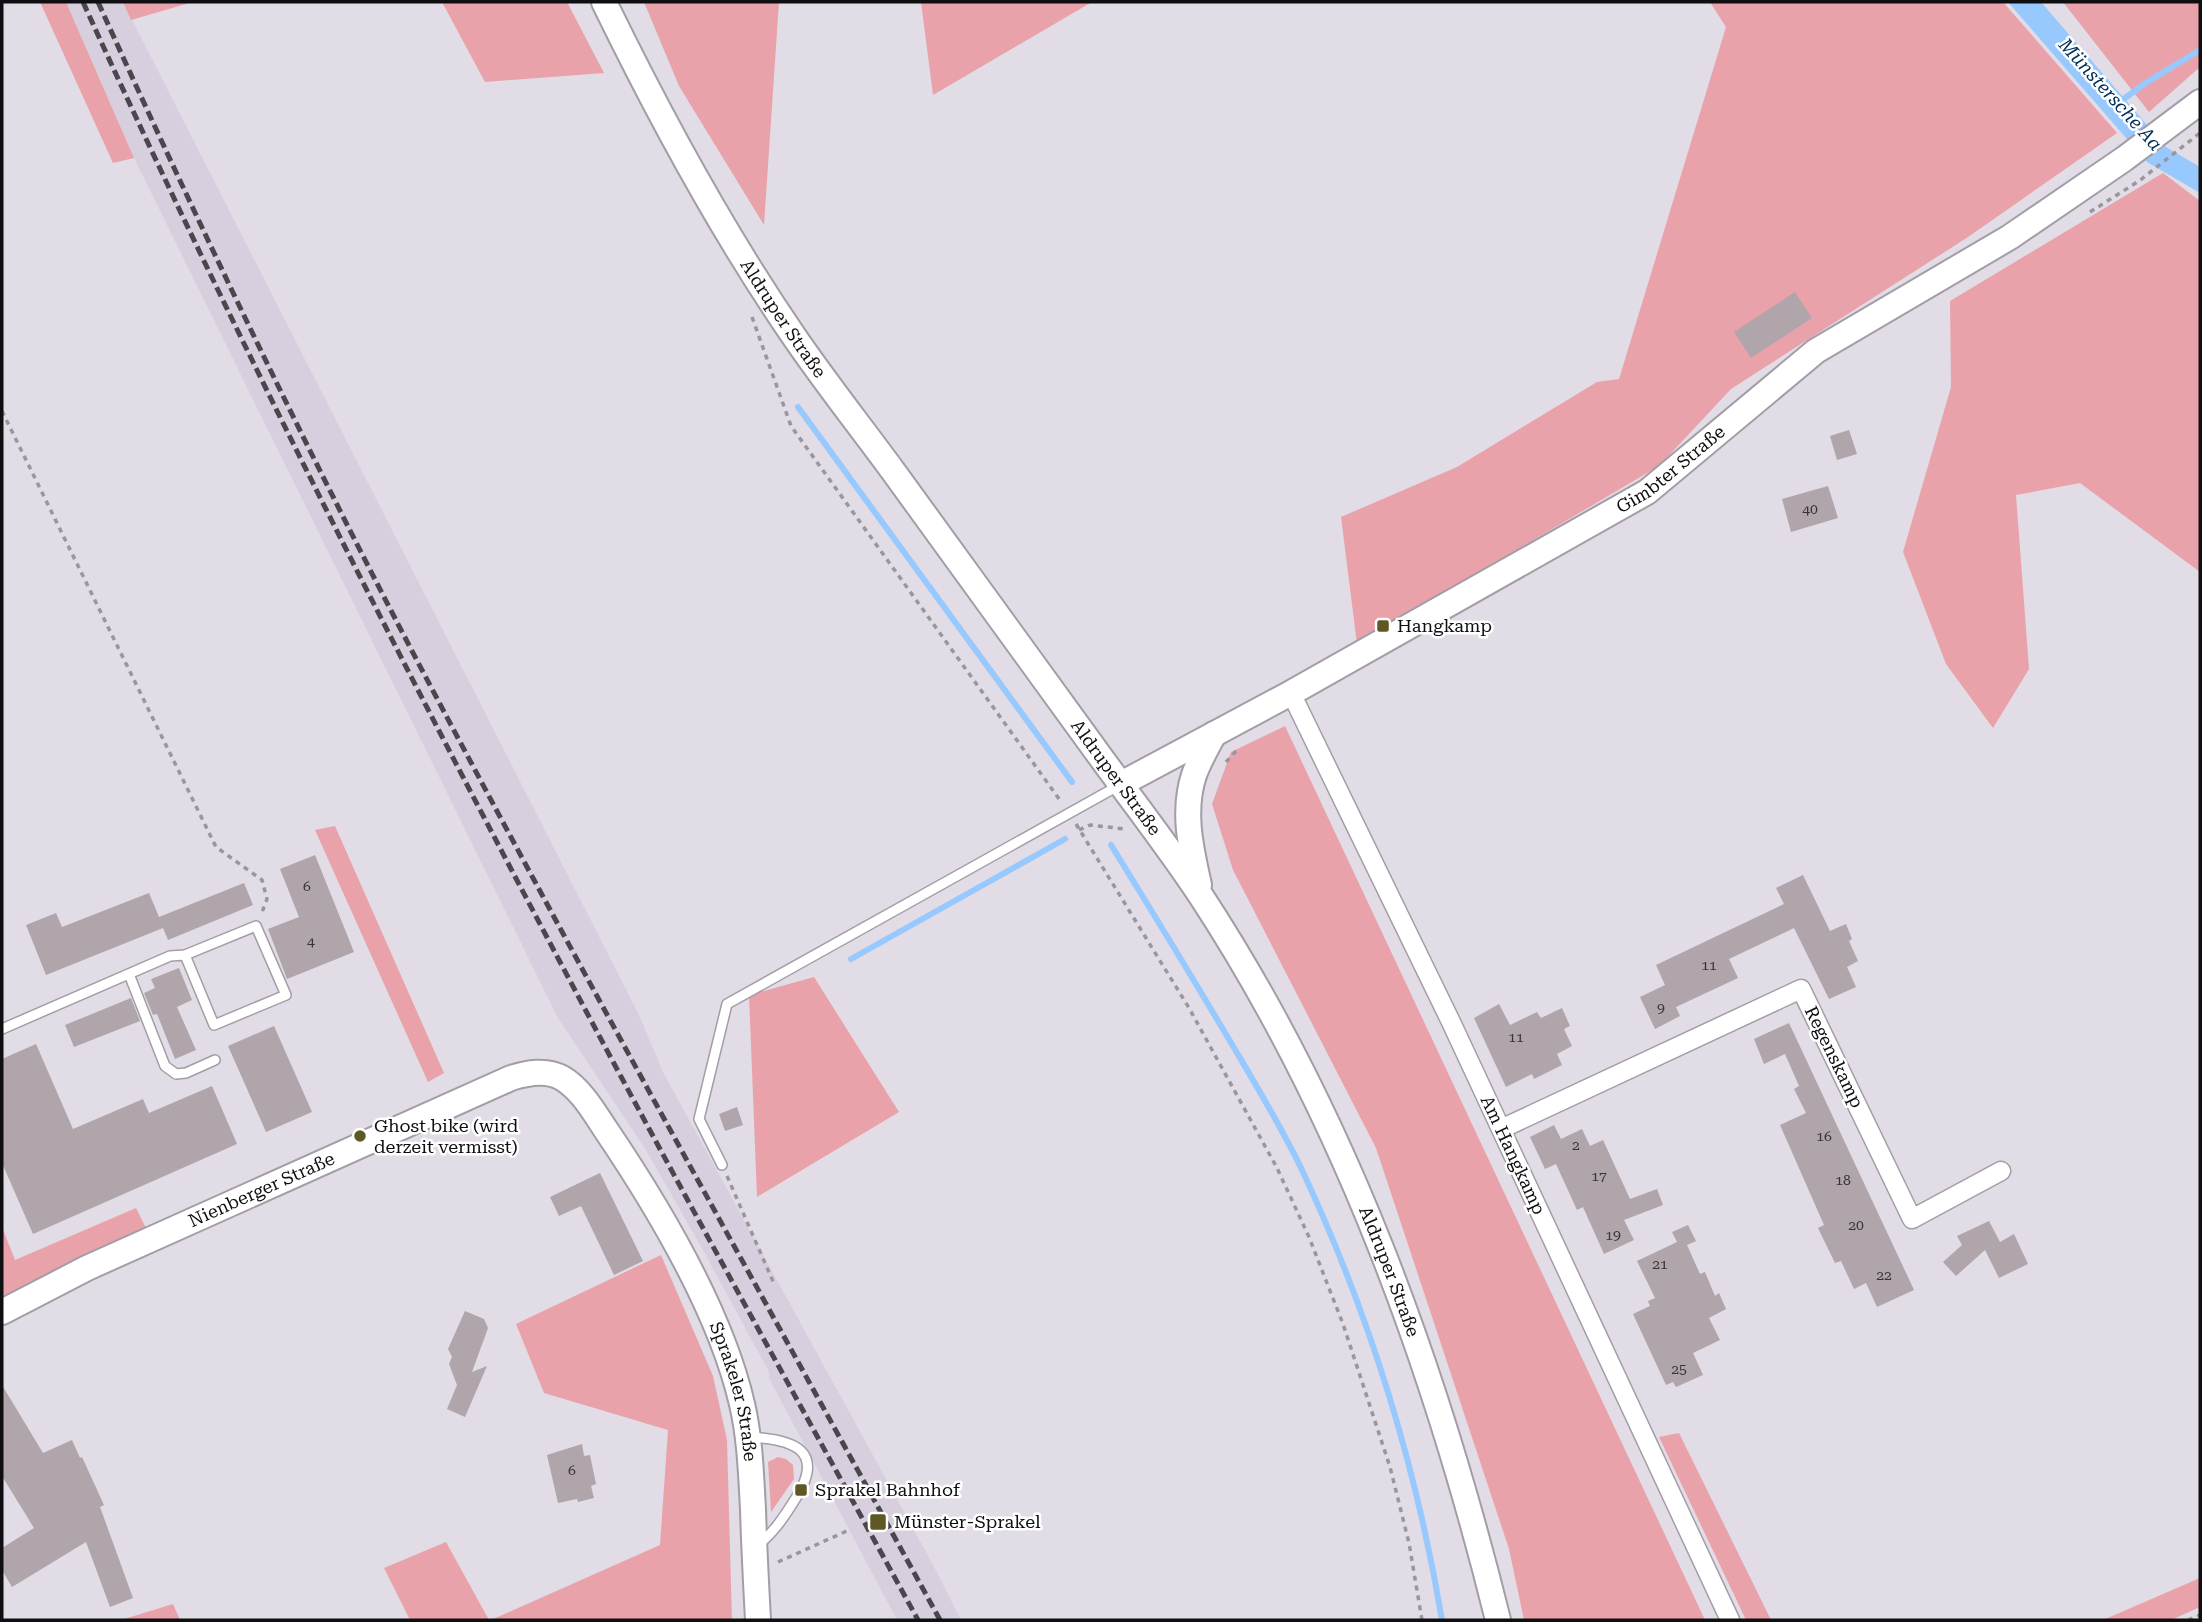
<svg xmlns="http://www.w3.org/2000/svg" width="2202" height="1622" font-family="'Roboto Serif',serif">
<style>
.built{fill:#d8cfde}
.green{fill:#e9a2aa}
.water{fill:#97c9fe}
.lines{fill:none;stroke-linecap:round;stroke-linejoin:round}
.stream{stroke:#97c9fe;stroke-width:6}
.building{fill:#afa5ab}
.lane-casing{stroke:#a29da6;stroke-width:12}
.street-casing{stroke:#a29da6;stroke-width:21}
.secondary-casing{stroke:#a29da6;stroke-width:28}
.path{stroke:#99969d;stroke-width:3.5;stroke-dasharray:5 5;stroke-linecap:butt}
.lane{stroke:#fff;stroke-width:9}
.street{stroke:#fff;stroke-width:18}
.secondary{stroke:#fff;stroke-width:24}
.rail{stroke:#49474b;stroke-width:5;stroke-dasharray:10 5;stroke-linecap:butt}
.poi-dot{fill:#5d5824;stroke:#fff;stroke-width:2.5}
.labels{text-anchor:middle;stroke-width:5;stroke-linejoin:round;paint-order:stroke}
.number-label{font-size:14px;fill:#373438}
.street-label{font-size:18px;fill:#0f0e11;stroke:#fff}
.poi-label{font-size:18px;fill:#0f0e11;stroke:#fff;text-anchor:start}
.water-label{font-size:19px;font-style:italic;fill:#013059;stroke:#fff}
</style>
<rect width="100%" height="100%" fill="#e1dce5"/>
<path class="built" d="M66,2H123L639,1015L664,1074L932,1563L961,1620H897L769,1378V1372L704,1252L646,1150L558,1018L134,158Z"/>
<path class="green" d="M40,2H66L134,158L113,163Z
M123,2H193L131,20Z
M442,2H567L604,73L485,82Z
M644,2H779L764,225L679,86Z
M921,2H1092L933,95Z
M1710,2H2003L2117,133L1968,237L1731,389L1659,466L1357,644L1341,517L1457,467L1597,382L1619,379L1726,27Z
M2063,2H2200V67L2149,112Z
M2163,173L2200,201V572L2080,483L2016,495L2029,669L1993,728L1946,664L1903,552L1951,387L1950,301Z
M1285,726L1705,1620H1524L1509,1549L1376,1148L1233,870L1212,804L1231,752Z
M335,826L444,1073L428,1082L315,830Z
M814,977L899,1112L757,1197L749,995Z
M136,1208L146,1228L5,1297L2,1294V1227L15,1260Z
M661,1255L713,1376L727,1440L732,1620H491L660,1545L668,1430L544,1393L516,1324Z
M1679,1433L1771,1620H1746L1659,1437Z
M778,1457L786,1459L793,1465L794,1479L771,1512L768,1462Z
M446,1542L489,1620H410L384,1568Z
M2200,1578V1607L2171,1620H2103Z
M173,1604L180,1620H121Z"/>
<path class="water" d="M2008,2H2041L2166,147L2200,167V193L2147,162Z"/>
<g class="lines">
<path class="stream" d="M2117,104L2144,84L2200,50
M798,407L1072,782
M1111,845C1150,908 1189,972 1227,1036C1253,1080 1280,1124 1302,1170C1369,1313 1416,1465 1442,1620
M851,959L1065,839"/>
</g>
<path class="building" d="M1795,292L1812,318L1751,358L1734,332Z
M1849,430L1857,454L1837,460L1830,436Z
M1828,486L1838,518L1791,532L1782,499Z
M315,855L354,952L287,979L268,929L299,917L280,869Z
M1803,875L1830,931L1846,924L1852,939L1849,941L1858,961L1847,967L1856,987L1829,999L1794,928L1729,959L1738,978L1676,1007L1680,1016L1655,1029L1640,997L1665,985L1656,965L1784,904L1776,888Z
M244,883L253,905L168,940L163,928L46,975L26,925L56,913L62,927L149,893L159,917Z
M179,968L192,1000L177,1007L196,1050L175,1059L157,1014L153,1015L144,993L155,988L151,979Z
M131,998L140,1021L74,1047L65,1025Z
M1499,1004L1510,1025L1537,1012L1541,1018L1562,1008L1570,1026L1564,1029L1572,1046L1557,1054L1562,1065L1534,1079L1532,1074L1506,1087L1474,1018Z
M1789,1023L1914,1290L1877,1307L1866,1283L1854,1289L1841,1261L1835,1263L1818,1228L1824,1225L1780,1125L1806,1113L1794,1089L1799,1086L1785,1054L1764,1064L1754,1039Z
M274,1026L312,1112L266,1132L228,1046Z
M36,1044L73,1129L143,1099L149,1113L212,1086L237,1144L33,1234L2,1163V1059Z
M737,1107L743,1125L725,1131L719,1114Z
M1554,1125L1561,1139L1582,1129L1590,1146L1603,1140L1630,1199L1657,1189L1663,1205L1624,1220L1634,1240L1604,1254L1583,1207L1577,1210L1556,1164L1545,1169L1530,1137Z
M600,1173L643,1261L614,1275L581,1206L559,1216L550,1197Z
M1989,1221L2000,1242L2014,1234L2028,1264L1999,1278L1985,1250L1956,1276L1943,1262L1962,1245L1957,1236Z
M1688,1225L1696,1241L1687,1245L1700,1274L1705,1272L1715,1296L1719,1293L1726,1309L1709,1318L1720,1340L1693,1353L1703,1375L1676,1387L1673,1382L1666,1385L1633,1314L1650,1306L1648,1301L1655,1298L1637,1261L1677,1242L1672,1232Z
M465,1311L484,1319L488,1328L472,1372L487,1366L465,1417L447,1409L457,1385L449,1364L452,1357L448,1349Z
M2,1385L43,1453L72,1440L80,1458L82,1457L104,1505L100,1507L133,1598L110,1607L86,1542L12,1587L2,1570V1548L34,1528L2,1476Z
M582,1444L584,1456L590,1455L596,1484L591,1486L594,1498L578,1502L577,1499L558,1503L547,1455Z"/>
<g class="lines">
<g class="lane-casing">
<path id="lane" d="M129,974L165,1066L176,1074L186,1073L215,1060
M2,1029L170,956L185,955L256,926L286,995L214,1025L185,955
M722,1165L699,1119L727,1004L1118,786
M748,1437C795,1439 827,1451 794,1501C784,1517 774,1532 759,1544"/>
</g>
<g class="street-casing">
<path id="street" d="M1291,693L1451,1022L1730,1620
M1501,1129L1801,989L1912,1219L2001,1171"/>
</g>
<g class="secondary-casing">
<g id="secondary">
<path id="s1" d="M604,2C660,117 721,230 793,335C825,382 860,426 893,471C963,567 1033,663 1102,759C1135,804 1170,849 1201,896C1345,1116 1435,1366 1498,1620"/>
<path id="s2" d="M1121,784L1291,693L1647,492L1816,351L2010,237L2124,159L2200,102"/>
<path d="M1199,885C1191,849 1182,811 1194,775C1199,761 1207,747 1214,734"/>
<path id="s3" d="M2,1312L87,1268L511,1078C527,1073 546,1069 562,1078C581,1089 594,1112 606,1130C658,1207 721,1313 742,1404C750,1438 751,1474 753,1509C754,1546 756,1583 758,1620"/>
</g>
</g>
<path class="path" d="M2090,212L2139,181L2200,133
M752,317L791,426L1062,803
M2,411L216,847L262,880L267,899L261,915
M1226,762L1238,749
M1076,824L1189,1008L1277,1168L1309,1237L1343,1324L1390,1467L1409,1543L1422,1620
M1079,830L1090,825L1125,829
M727,1176L775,1286
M778,1562L849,1530
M2188,1620L2200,1615"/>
<use href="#lane" class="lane"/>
<use href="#street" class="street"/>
<use href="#secondary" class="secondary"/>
<path class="rail" d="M83,2C233,333 398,656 568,977C682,1193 801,1406 918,1620
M98,2C200,228 307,451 422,670C590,989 767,1304 940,1620"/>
</g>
<g class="poi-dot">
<rect x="1376" y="619" width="14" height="14" rx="3.5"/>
<circle cx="360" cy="1136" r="7"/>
<rect x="794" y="1483" width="14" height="14" rx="3.5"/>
<rect x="869" y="1513" width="18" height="18" rx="3.5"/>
</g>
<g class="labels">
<g class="number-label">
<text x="1810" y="514">40</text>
<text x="307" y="891">6</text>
<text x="311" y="946">4</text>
<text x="1709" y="970">11</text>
<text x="1661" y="1013">9</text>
<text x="1516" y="1042">11</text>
<text x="1824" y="1141">16</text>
<text x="1576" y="1150">2</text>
<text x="1599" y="1181">17</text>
<text x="1843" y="1185">18</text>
<text x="1856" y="1230">20</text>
<text x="1613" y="1240">19</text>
<text x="1660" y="1269">21</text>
<text x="1884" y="1280">22</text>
<text x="1679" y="1374">25</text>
<text x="572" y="1475">6</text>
</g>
<g class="street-label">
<text dy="6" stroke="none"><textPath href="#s1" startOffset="364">Aldruper Straße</textPath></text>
<text dy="6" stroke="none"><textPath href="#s2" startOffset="634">Gimbter Straße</textPath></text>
<text dy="6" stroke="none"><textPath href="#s1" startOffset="931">Aldruper Straße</textPath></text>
<text transform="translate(1834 1057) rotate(64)" y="6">Regenskamp</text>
<text transform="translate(1513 1155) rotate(65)" y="6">Am Hangkamp</text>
<text dy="6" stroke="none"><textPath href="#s3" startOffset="287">Nienberger Straße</textPath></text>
<text dy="6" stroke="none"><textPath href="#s1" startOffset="1498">Aldruper Straße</textPath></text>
<text dy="6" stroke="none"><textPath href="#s3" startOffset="975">Sprakeler Straße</textPath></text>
</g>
<g class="poi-label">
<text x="1397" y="632">Hangkamp</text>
<text x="374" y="1132">Ghost bike (wird<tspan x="374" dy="21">derzeit vermisst)</tspan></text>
<text x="815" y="1496">Sprakel Bahnhof</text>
<text x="894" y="1528">Münster-Sprakel</text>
</g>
<g class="water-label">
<text transform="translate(2111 94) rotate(48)" y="7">Münstersche Aa</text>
</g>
</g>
<rect width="2202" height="1622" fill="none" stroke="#0f0e11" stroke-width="7"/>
</svg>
